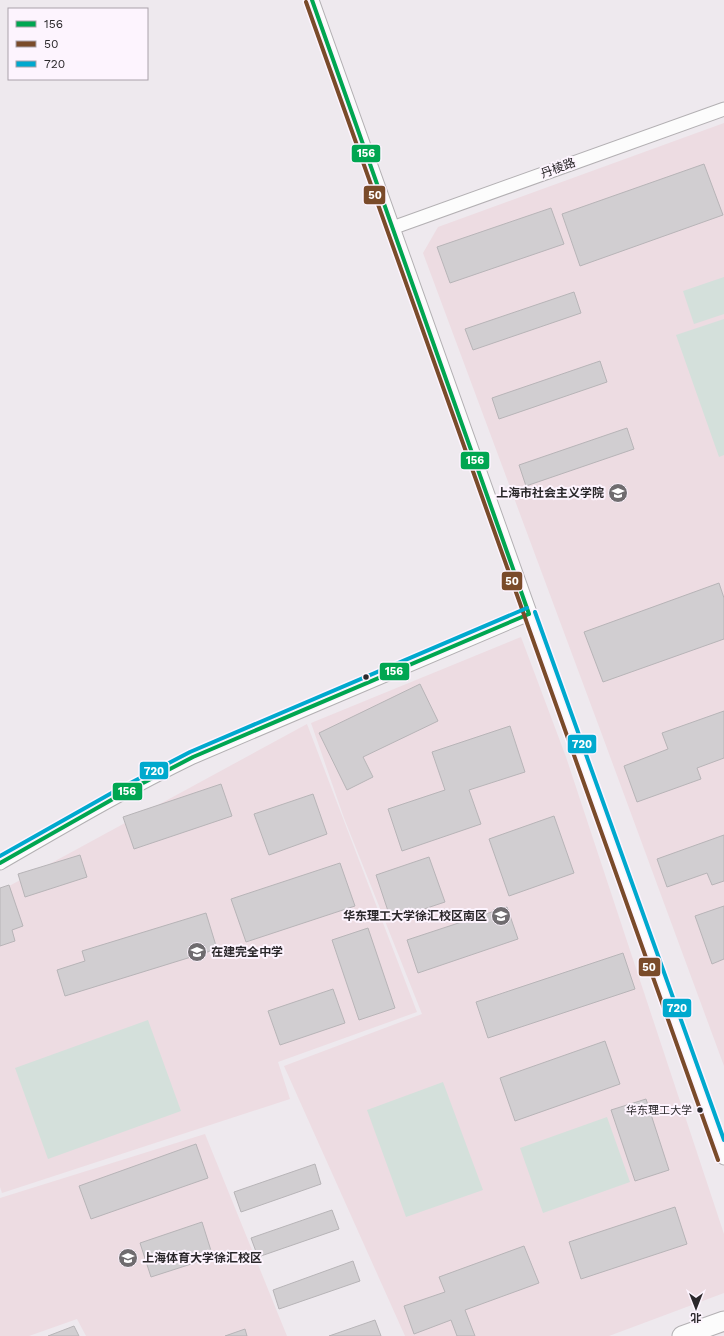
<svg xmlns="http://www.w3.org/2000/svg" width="724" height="1336" font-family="'Work Sans','Noto Sans SC',sans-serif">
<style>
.education{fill:#eddce2}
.green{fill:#d4e0db}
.building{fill:#d1ced1;stroke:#b7b4b7}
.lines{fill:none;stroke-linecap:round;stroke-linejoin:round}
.street-casing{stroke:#b3b0b3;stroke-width:15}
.secondary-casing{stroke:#b3b0b3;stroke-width:21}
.street{stroke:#fcfcfc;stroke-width:13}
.secondary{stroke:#fcfcfc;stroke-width:19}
.bus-1-casing{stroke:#fdf4fe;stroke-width:7}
.bus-2-casing{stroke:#fdf4fe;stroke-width:7}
.bus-3-casing{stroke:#fdf4fe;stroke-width:7}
.bus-1{stroke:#00a651;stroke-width:4}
.bus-2{stroke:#7a4b2a;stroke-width:4}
.bus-3{stroke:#00a9ce;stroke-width:4}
.bus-dot{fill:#2b282b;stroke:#fdf4fe;stroke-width:1.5}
.labels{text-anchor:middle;stroke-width:4;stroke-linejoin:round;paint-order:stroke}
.bus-label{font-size:11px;fill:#2b282b;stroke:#fdf4fe;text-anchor:end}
.street-label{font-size:12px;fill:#2b282b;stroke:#fdf4fe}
.poi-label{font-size:12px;font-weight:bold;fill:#2b282b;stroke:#fdf4fe;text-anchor:end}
.line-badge{stroke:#fdf4fe;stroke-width:1.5}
.badge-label{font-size:11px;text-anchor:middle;font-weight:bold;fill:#fff}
</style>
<rect width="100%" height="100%" fill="#eee9ee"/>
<path class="education" d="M724,123V1066L601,732L423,253L438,227Z
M521,637L566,757L724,1234V1293L609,1336H405L284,1066L422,1014L344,818L311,723Z
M307,724L417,1012L278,1062L290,1099L2,1193L0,1187V891Z
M205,1134L287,1336H86L77,1319L29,1336H0V1198Z"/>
<path class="green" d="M724,277V314L694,324L683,291Z
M724,319V455L719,457L676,335Z
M148,1020L181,1111L48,1159L15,1068Z
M443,1082L483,1190L406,1217L367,1110Z
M607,1117L630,1182L543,1213L520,1148Z"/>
<path class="building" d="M704,164L723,215L580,266L562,214Z
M551,208L564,244L450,283L437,247Z
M574,292L581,313L473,350L465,329Z
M600,361L607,382L499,419L492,398Z
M627,428L634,449L526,486L519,465Z
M719,583L724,598V639L603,682L584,632Z
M420,684L438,721L363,757L373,777L347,790L319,733Z
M724,711V758L697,768L701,779L637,802L624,766L668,749L662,733Z
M510,726L525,772L469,790L481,824L402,851L388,809L445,790L432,752Z
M221,784L232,816L134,849L123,817Z
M313,794L327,834L269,855L254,814Z
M554,816L574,873L509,896L489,839Z
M724,835V881L712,885L707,873L667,887L657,859Z
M80,855L87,877L25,897L18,874Z
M429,857L445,902L391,920L376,875Z
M340,863L355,906L246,942L231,899Z
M9,885L23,926L12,930L15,941L0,946V888Z
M724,906V959L712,964L695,916Z
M507,907L518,939L418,973L407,940Z
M206,913L217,949L65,996L57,970L85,961L82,951Z
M368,928L395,1008L359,1020L332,940Z
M623,953L635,989L488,1038L476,1002Z
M333,989L345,1023L280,1045L268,1011Z
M605,1041L620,1084L515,1121L500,1078Z
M646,1099L669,1170L635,1181L611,1110Z
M196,1144L208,1178L91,1219L79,1186Z
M315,1164L321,1184L241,1212L234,1192Z
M675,1207L687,1244L581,1279L569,1242Z
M332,1210L339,1229L258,1257L251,1238Z
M202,1222L213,1257L151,1277L140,1243Z
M524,1246L539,1283L465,1310L475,1336H457L451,1320L414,1334L404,1306L445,1292L439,1277Z
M353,1261L360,1281L279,1309L273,1290Z
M375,1320L381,1336H329Z
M74,1326L79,1336H48Z
M245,1329L247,1336H225Z"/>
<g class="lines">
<g class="street-casing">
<path id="street" d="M312,0L724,1158
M392,228L724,109
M0,863C64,826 127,789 193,757L529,614"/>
</g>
<g class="secondary-casing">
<path id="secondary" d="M682,1336L724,1321"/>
</g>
<use href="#street" class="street"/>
<use href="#secondary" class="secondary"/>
<g class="bus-1-casing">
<path id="bus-1" d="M312,0L529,614
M0,863L120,795L193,757L529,614"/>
</g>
<g class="bus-2-casing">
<path id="bus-2" d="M306,2L718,1160"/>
</g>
<g class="bus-3-casing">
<path id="bus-3" d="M535,612L724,1140
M0,856L117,790L190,752L527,608"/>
</g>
<use href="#bus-1" class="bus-1"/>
<use href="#bus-2" class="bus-2"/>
<use href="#bus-3" class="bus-3"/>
</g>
<defs>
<g id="school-disc" transform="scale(1)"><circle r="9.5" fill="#6f6c6f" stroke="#fdf4fe"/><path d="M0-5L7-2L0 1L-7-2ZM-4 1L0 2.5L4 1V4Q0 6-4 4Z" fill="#fff"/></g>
<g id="university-disc" transform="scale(1)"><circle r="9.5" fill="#6f6c6f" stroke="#fdf4fe"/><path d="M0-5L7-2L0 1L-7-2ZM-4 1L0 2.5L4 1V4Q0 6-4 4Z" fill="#fff"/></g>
</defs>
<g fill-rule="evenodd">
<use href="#school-disc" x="618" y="493"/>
<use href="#university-disc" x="501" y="916"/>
<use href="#school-disc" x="197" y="952"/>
<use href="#school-disc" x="128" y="1258"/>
</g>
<g class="bus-dot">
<circle cx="366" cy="677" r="3.5"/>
<circle cx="700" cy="1110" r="3.5"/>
</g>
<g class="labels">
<g class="bus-label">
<text x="692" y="1114">华东理工大学</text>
</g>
<g class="street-label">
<text transform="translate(558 168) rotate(-20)" y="4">丹棱路</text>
</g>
<g class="poi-label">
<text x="604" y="497">上海市社会主义学院</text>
<text x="487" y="920">华东理工大学徐汇校区南区</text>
<text x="211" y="956" text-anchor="start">在建完全中学</text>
<text x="142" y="1262" text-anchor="start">上海体育大学徐汇校区</text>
</g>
</g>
<g class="line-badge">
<rect x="351" y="144" width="30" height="19" rx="4" fill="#00a651"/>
<rect x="363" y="185" width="23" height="20" rx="4" fill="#7a4b2a"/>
<rect x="460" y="451" width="30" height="19" rx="4" fill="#00a651"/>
<rect x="501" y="571" width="22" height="20" rx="4" fill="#7a4b2a"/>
<rect x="379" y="662" width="31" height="19" rx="4" fill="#00a651"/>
<rect x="567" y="734" width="30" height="20" rx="4" fill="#00a9ce"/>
<rect x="139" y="761" width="30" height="19" rx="4" fill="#00a9ce"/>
<rect x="112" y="782" width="31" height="19" rx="4" fill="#00a651"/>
<rect x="638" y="957" width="23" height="20" rx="4" fill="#7a4b2a"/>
<rect x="662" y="998" width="30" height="20" rx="4" fill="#00a9ce"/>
</g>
<g class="badge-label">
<text x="366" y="157">156</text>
<text x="375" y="199">50</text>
<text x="475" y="464">156</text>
<text x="512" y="585">50</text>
<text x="394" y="675">156</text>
<text x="582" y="748">720</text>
<text x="154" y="775">720</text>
<text x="127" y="795">156</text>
<text x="649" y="971">50</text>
<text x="677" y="1012">720</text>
</g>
<rect x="8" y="8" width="140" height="72" fill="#fdf4fe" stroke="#a9a2aa"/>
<rect x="16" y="21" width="20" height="6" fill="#00a651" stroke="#a9a2aa"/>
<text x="44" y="28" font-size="12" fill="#2b282b">156</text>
<rect x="16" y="41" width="20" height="6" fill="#7a4b2a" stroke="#a9a2aa"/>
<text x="44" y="48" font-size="12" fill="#2b282b">50</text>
<rect x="16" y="61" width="20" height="6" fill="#00a9ce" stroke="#a9a2aa"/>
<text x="44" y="68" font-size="12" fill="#2b282b">720</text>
<g transform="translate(696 1308) rotate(180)" stroke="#fdf4fe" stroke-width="3" paint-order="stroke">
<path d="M0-3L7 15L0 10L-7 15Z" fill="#2b282b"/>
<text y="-6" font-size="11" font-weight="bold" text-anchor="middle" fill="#2b282b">北</text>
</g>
</svg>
